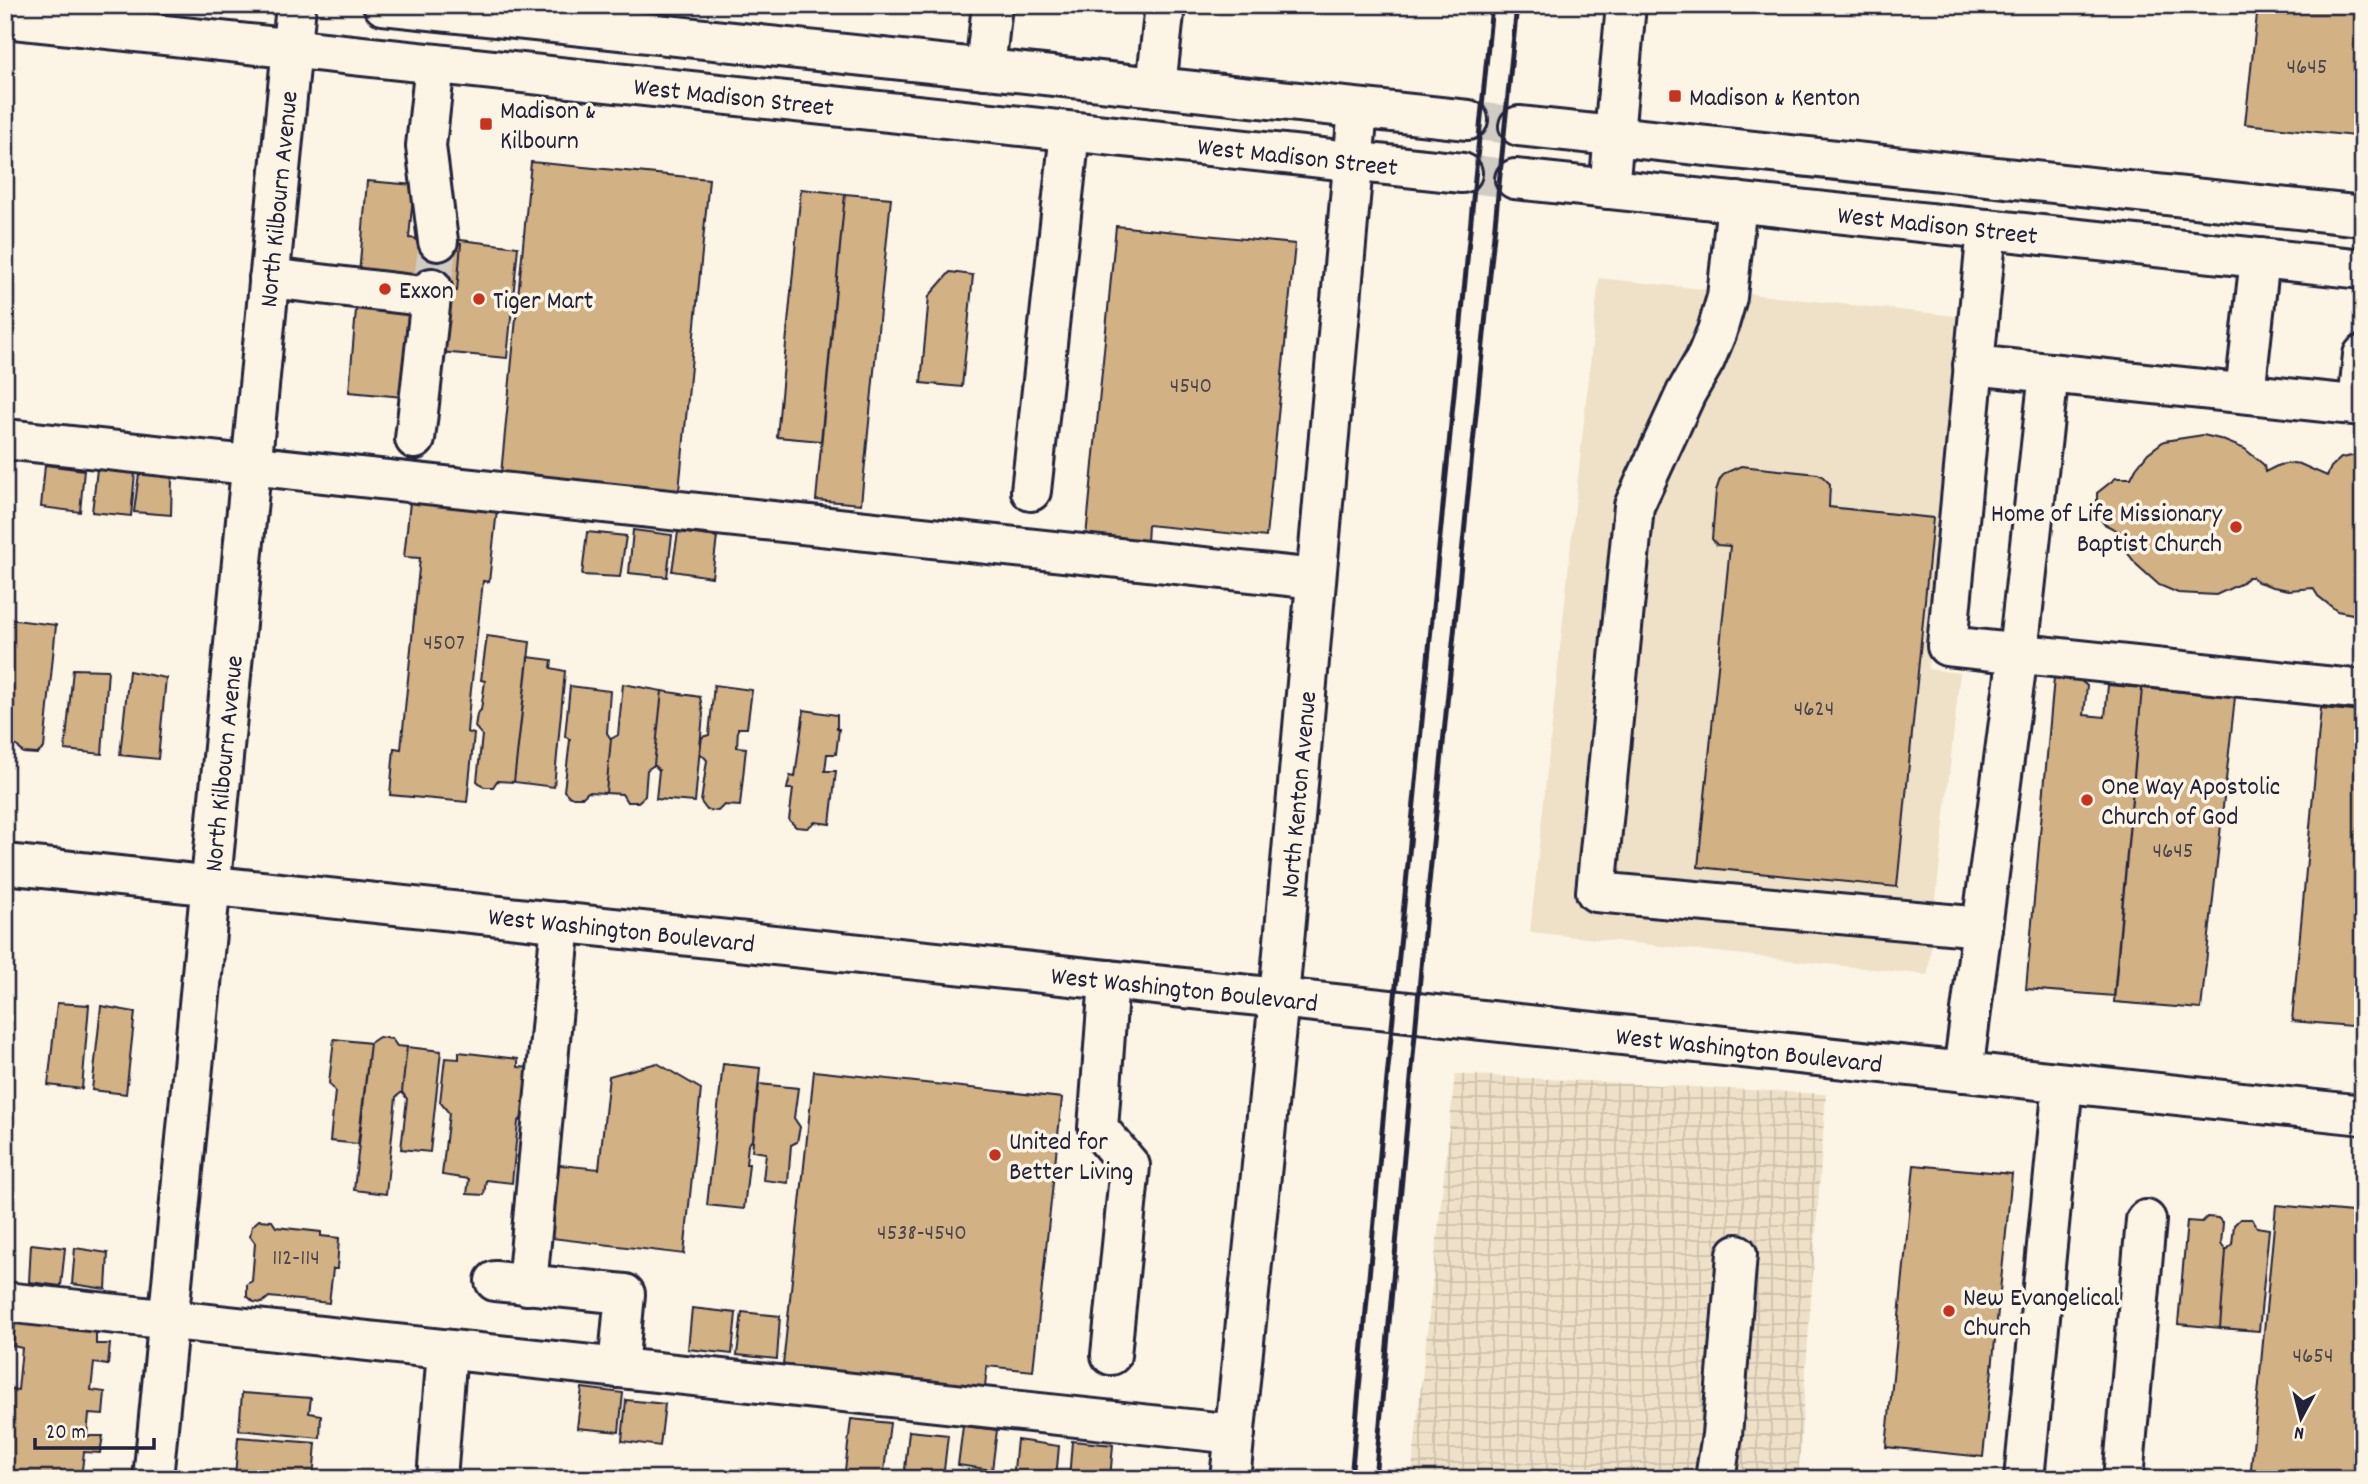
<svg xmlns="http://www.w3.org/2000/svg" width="2368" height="1484" font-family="Dekko,sans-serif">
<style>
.built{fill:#efe1c8}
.industrial{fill:url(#industrial-grid)}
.building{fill:#d2b185;stroke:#22223b;stroke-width:2}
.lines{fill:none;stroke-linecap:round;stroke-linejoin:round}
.minor-tunnel{stroke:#d0cbc3;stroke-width:38;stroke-dasharray:38 19;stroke-linecap:butt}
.major-tunnel{stroke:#d0cbc3;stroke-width:38;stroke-dasharray:38 19;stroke-linecap:butt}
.minor-casing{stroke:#22223b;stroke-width:44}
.major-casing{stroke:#22223b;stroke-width:44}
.minor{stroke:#fcf5e5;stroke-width:38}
.major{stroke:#fcf5e5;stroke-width:38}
.rail{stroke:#22223b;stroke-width:5}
.poi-dot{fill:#c8321e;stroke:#fcf5e5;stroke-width:2.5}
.labels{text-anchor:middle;stroke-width:7;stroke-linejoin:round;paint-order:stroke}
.number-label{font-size:23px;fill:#4e464e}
.street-label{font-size:26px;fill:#22223b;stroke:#fcf5e5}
.poi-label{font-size:26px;fill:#22223b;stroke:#fcf5e5;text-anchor:start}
</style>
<defs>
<pattern id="industrial-grid" width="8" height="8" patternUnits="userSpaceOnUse" patternTransform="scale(1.75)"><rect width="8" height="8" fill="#efe1c8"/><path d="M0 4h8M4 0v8" fill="none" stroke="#cdc1ad"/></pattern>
</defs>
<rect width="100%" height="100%" fill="#fcf5e5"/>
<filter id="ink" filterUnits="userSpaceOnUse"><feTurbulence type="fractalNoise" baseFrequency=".0143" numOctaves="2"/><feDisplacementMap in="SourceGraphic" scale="14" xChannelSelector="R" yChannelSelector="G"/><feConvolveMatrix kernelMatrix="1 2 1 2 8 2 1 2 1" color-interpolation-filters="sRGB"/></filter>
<g filter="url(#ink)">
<path class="built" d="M1599,278L1966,317L1928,669L1960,673L1928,975L1530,932Z"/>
<path class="industrial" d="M1455,1074L1826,1094L1798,1479H1411Z"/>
<path class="building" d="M2258,5H2363V137L2245,124Z
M531,162L709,179L679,491L501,474Z
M367,181L414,185L409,238L461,243L457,291L432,288L403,397L349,392Z
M801,189L845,194L821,441L777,437Z
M845,194L891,198L861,504L816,500Z
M1116,226L1295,244L1266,537L1148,525L1147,543L1086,537Z
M452,239L518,247L507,358L440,352Z
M950,272L973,275L962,387L921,383L929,296Z
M2203,435L2220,439L2245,449L2264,465L2265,472L2279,465L2293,463L2300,464L2327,476L2331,467L2341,458L2363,454V616L2337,611L2318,596L2313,588L2289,590L2273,587L2258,582L2252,577H2248L2240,584L2216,595L2178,593L2159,585L2137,565L2126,551L2122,533L2104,524L2097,515V493L2116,478H2131L2136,468L2148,453L2164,441Z
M45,465L84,470L80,512L41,507Z
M1741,466L1818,474L1823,477L1830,484L1829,507L1933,518L1897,887L1698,867L1730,546L1717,545L1712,539L1716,491L1720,479L1725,473Z
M97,469L135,473L131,516L92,512Z
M139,473L172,477L171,515L134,512Z
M410,502L497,510L489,582L483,581L469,708L467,732L474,734L467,802L390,795L394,748L401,749L420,558L404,557Z
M633,530L672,535L667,577L629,573Z
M587,532L626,536L620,577L582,575Z
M678,532L717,537L712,577L672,571Z
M7,619L56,625L44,748L37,754L23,753L17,746L5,744Z
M487,636L530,642L514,782L497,781L493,787H484L477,781L482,735L475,727L477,714L481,710L485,681L481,680Z
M528,657L552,660L551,668L565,671L554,787L514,782Z
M73,669L108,670L102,754L65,750Z
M129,671L166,678L158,759L120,755Z
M2054,678L2080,680L2087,686L2084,715L2105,717L2108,685L2142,688L2114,996L2026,989Z
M623,684L662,691L654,765L647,770L645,796L638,802H627L622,794L606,793L611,739L618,735Z
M714,685L752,690L747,728H738L737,747L746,748L740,806L724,805L718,811L707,810L701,802L707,760L700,753L702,737L709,735Z
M570,686L610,691L607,733L611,739L606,793L588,792L583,797H570L564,791L570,740L565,736Z
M2142,688L2235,697L2201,1009L2114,1002Z
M662,691L700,697L703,714L695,802L656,799L659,770L654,765Z
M2321,708L2363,712V1027L2292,1021Z
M804,710L837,715V729H839L836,754H827L825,771H836L830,824L815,822L807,828L796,827L789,820L793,789H787L790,776L795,777Z
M57,1003L89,1005L82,1089L48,1085Z
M101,1006L135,1012L126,1094L92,1090Z
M379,1037L392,1039L397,1046L407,1047L402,1092L396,1097L386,1194L354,1190L370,1043Z
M334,1039L370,1043L358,1144L330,1141L335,1091L329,1083Z
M407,1047L441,1051L430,1152L401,1149L407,1099L402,1092Z
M459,1052L518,1059V1067L533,1068L528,1112L518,1122L512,1183L486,1180L484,1195L467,1194L469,1179L442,1175L449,1113L440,1102L445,1058L459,1059Z
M657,1063L701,1089L684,1254L543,1237L551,1164L599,1169L609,1076Z
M723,1064L760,1068L753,1139L748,1145L746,1164H749L744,1209L707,1205Z
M814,1071L1062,1098L1033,1371L987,1366L985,1387L783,1365Z
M759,1084L798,1088L794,1118L800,1127L797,1142L791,1145L788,1183L763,1180L766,1153L752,1151Z
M1914,1165L2012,1174L1983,1457L1886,1447Z
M2276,1205L2363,1213V1479H2250Z
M2207,1217L2218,1218L2223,1223L2221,1244L2226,1251L2220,1328L2178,1324L2187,1221L2202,1222Z
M2240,1219H2252L2257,1227L2269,1229L2259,1331L2220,1328L2226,1251L2232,1244L2234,1225Z
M259,1220L272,1221L276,1227L321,1232V1236L339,1238L337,1269H333L329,1303L269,1297L262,1303L254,1302L247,1296V1284L252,1281L255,1243L250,1236L252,1226Z
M31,1244L65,1248L61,1286L29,1282Z
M75,1248L108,1253L106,1289L72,1284Z
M692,1308L736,1313L732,1354L688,1349Z
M742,1312L780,1316L777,1359L737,1355Z
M15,1322L96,1330V1344H110L108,1365L94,1363L91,1390L105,1392L103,1415L89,1414L87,1436H103L100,1453L84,1452L81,1479H5V1438L10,1389L18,1390L22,1348L13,1346Z
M582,1388L623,1393L619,1432L577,1428Z
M242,1393L311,1398L309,1413L321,1415L320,1438L239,1430Z
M626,1400L665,1404L660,1446L622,1441Z
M851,1419L890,1423L883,1479H844Z
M963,1426L997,1430L992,1470L958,1465Z
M909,1431L948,1435L943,1479H904Z
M238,1437L316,1443L313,1479L235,1478Z
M1017,1440L1059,1446L1056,1479H1013Z
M1072,1441L1113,1445L1110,1479H1069Z"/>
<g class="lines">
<path class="minor-tunnel" d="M432,288L438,241"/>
<path class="major-tunnel" d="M1468,120L1519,126
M1462,173L1515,179"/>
<g class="minor-casing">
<g id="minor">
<path d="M435,64L426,146L438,241"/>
<path d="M985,69L992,5"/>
<path d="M1156,87L1165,5"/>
<path d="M1609,189L1626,5"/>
<path d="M1737,202L1727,297L1717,331L1705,360L1686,393L1634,506L1596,892L1982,927"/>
<path d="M1987,229L1947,646L2363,690"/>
<path d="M269,278L431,297"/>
<path d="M1973,365L2049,373"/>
<path d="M2245,393L2260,258"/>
<path d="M2358,405L2363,355"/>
<path d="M5,439L1316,579"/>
<path d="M415,439L432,288"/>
<path d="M1031,491L1070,132"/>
<path id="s1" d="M5,864L1279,998L2363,1115"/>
<path d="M1109,980L1098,1128L1130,1166L1111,1355"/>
<path d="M1963,1072L2018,653L2049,373L2363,406"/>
<path d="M495,1281L625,1294L618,1368"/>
<path d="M527,1285L561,922"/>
<path d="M5,1302L1235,1434"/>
<path id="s2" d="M153,1479L296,5"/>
<path d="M437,1479L447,1350"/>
<path id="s3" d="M1230,1479L1279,998L1358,109"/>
<path d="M1715,1479L1722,1435L1737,1254"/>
<path d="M2024,1479L2063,1083"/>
<path d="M2123,1479L2146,1220"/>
</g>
</g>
<g class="major-casing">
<g id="major">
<path d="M383,5L1468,120"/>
<path id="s4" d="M5,18L1462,173"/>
<path d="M1519,126L2363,216"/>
<path id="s5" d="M1515,179L2363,269"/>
</g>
</g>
<use href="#minor" class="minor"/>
<use href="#major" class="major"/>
<path class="rail" d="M1351,1479L1384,1109L1492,5
M1375,1479L1425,923L1517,5"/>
</g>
</g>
<g class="poi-dot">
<rect x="1668" y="89" width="14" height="14" rx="3.5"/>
<rect x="479" y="117" width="14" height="14" rx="3.5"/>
<circle cx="385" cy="289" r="7"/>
<circle cx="479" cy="299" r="7"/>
<circle cx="2236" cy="527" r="7"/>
<circle cx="2087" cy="800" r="7"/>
<circle cx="995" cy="1155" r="7"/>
<circle cx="1949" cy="1311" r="7"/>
</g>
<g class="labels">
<g class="number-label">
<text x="2307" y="73">4645</text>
<text x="1191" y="392">4540</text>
<text x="444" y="649">4507</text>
<text x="1814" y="715">4624</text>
<text x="2173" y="857">4645</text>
<text x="922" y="1239">4538-4540</text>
<text x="296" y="1264">112-114</text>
<text x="2313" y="1362">4654</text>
</g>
<g class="street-label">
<text dy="9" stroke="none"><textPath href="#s4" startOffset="733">West Madison Street</textPath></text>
<text dy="9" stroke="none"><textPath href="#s4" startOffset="1300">West Madison Street</textPath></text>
<text dy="9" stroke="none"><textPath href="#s2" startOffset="1286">North Kilbourn Avenue</textPath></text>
<text dy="9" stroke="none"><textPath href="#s5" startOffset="425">West Madison Street</textPath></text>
<text dy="9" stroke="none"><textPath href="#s2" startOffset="719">North Kilbourn Avenue</textPath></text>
<text dy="9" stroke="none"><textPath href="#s3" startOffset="688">North Kenton Avenue</textPath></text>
<text dy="9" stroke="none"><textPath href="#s1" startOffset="620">West Washington Boulevard</textPath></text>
<text dy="9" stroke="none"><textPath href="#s1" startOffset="1186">West Washington Boulevard</textPath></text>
<text dy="9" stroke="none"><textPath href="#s1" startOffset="1754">West Washington Boulevard</textPath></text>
</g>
<g class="poi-label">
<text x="1689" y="105">Madison &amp; Kenton</text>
<text x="500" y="118">Madison &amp;<tspan x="500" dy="30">Kilbourn</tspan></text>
<text x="399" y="298">Exxon</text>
<text x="493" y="308">Tiger Mart</text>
<text x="2222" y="521" text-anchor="end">Home of Life Missionary<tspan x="2222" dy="30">Baptist Church</tspan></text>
<text x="2101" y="794">One Way Apostolic<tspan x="2101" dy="30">Church of God</tspan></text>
<text x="1009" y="1149">United for<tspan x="1009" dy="30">Better Living</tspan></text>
<text x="1963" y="1305">New Evangelical<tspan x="1963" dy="30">Church</tspan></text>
</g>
</g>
<rect width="2368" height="1484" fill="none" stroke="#fcf5e5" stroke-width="28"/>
<rect x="14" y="14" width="2340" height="1456" fill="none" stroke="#22223b" stroke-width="2.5" filter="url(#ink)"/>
<g transform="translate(2301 1418) rotate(187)" stroke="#fcf5e5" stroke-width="5" paint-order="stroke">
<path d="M0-5L12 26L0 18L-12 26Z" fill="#22223b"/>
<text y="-10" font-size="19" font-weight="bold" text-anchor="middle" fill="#22223b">N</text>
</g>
<path d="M35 1438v10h119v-10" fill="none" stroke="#22223b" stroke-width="3.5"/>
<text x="46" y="1438" font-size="21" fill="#22223b" stroke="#fcf5e5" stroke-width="5" paint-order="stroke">20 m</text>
</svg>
